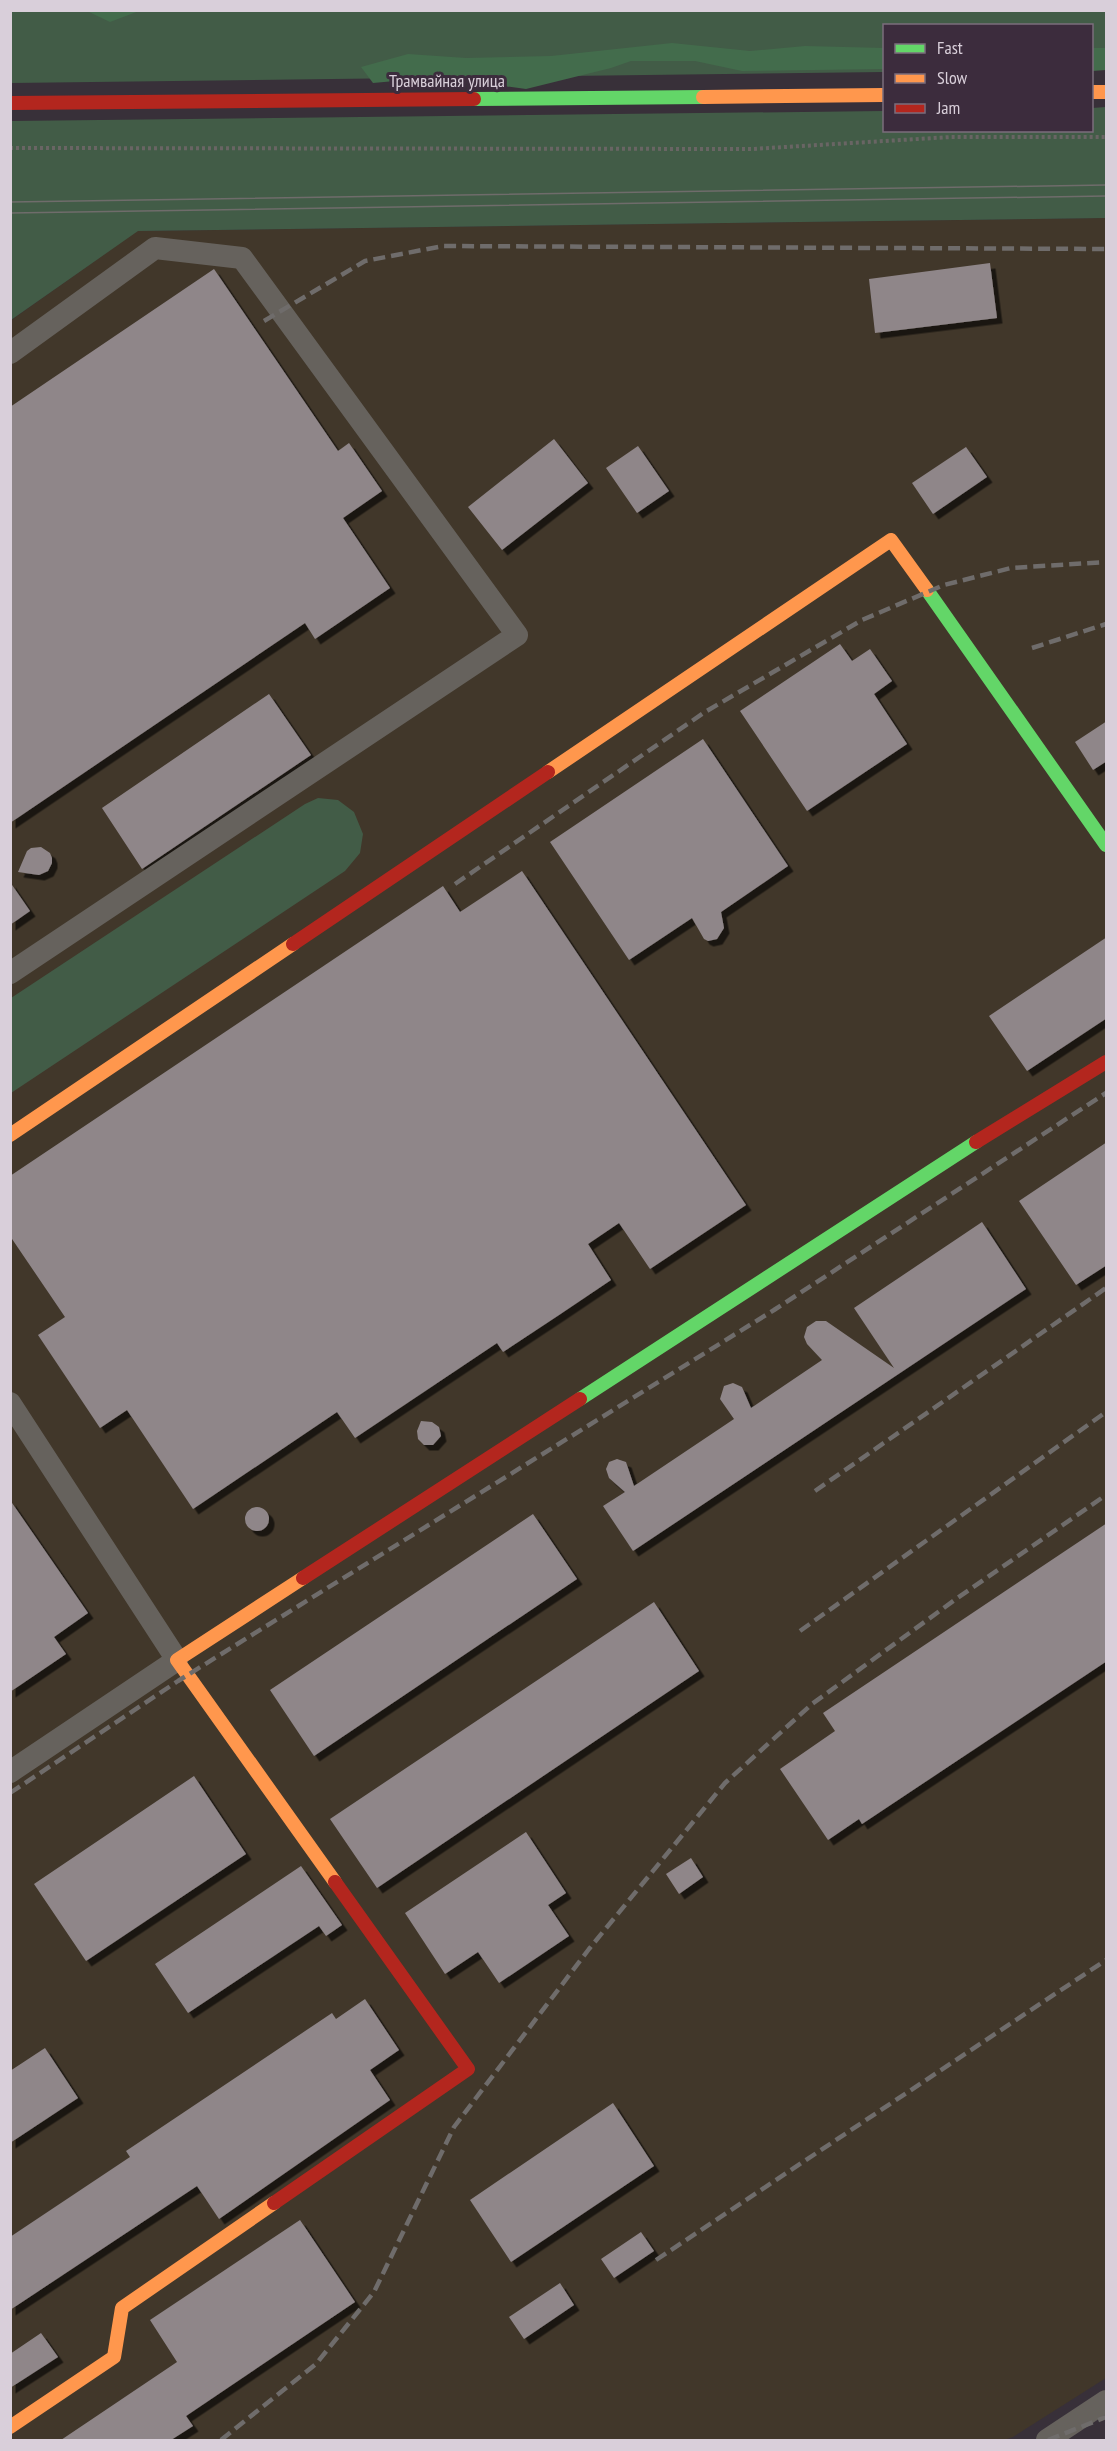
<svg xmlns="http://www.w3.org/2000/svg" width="1117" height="2451" font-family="'PT Sans Narrow',sans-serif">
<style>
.industrial{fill:#41372a}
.green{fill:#425c47}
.forest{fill:#436c4c}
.building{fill:#8f8689;filter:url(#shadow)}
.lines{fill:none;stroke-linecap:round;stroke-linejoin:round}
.path{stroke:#696564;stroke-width:4;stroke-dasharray:3 3;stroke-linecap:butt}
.street{stroke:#66625d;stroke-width:22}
.fast{stroke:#63d668;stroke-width:14}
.slow{stroke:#ff974d;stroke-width:14}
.jam{stroke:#b3261e;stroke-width:14}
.tram{stroke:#6f6c6b;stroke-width:1.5}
.rail{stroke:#6f6c6b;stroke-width:4.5;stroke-dasharray:12 6;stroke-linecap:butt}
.labels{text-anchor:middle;stroke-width:6;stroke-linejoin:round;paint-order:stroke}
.street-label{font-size:18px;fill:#d9cfda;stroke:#3c2c3d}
</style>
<defs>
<filter id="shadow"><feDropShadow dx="5.5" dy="5.5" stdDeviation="0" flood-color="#0009"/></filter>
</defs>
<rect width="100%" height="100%" fill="#383039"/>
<path class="industrial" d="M1106,218V2378L1013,2437L1004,2440H11L10,321L137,231Z"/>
<path class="green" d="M10,11H1106V69H1092V26H884V72L11,83Z
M1106,107V218L138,231L11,320V121L884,111V130H1092V108Z
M318,798L338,800L354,812L363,834L360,853L345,871L11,1093V998L305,804Z"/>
<path class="forest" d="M87,11H139L110,22Z
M672,43L750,51L805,46L884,48V69L742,71L695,61H631L611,68L526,89L473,82L417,79L373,83L361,67L408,54L466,58L551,56Z
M1092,48H1106V70L1092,71Z"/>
<path class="building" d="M990,263L997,318L875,333L869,279Z
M214,269L338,451L349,443L382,491L343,518L390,588L315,639L305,623L10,823V407Z
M554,439L588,483L502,550L468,507Z
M638,446L669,491L637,513L606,468Z
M966,447L987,477L933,514L912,483Z
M840,644L852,661L870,649L892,681L874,694L907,744L807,811L740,711Z
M269,694L311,755L142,869L102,808Z
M1107,721V761L1093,770L1075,742Z
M703,739L788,866L721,912L724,928L717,939L708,941L704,939L692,918L629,960L550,842Z
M41,847L50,853L52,858V863L48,871L39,875L18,872L27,851L31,848Z
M522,871L746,1205L650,1269L619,1223L588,1244L611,1280L559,1315L503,1352L497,1343L355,1438L337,1412L193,1509L127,1410L100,1428L38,1335L65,1317L10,1236V1176L443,886L460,912Z
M10,882L30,911L10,925Z
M1107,937V1018L1027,1071L989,1016Z
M1107,1142V1265L1076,1285L1019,1201Z
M982,1222L1026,1289L633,1551L603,1506L625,1492L609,1478L606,1469L609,1462L617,1459L626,1462L634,1486L734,1419L720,1399L724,1386L733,1383L742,1387L751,1408L822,1360L807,1344L804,1337L807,1327L816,1321H826L894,1368L854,1308Z
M421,1421L432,1422L439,1427L441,1436L433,1445H424L418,1439L417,1431Z
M10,1500L88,1613L54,1637L66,1654L10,1692Z
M245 1519a12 12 0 1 1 24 0a12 12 0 1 1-24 0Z
M533,1514L577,1579L314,1756L270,1690Z
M1107,1523V1661L862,1824L859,1819L828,1840L780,1769L835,1731L823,1713Z
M654,1602L699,1671L377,1888L330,1819Z
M194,1776L246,1854L86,1961L34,1884Z
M526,1832L566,1893L548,1905L569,1936L499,1983L478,1952L445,1974L405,1913Z
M691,1858L703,1877L679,1894L666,1874Z
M301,1866L342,1925L326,1936L319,1926L188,2013L155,1964Z
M365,1999L399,2050L370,2070L390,2100L219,2219L197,2186L10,2310V2237L130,2157L126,2151L332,2013L336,2019Z
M45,2048L78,2098L10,2143V2071Z
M613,2103L654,2166L511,2262L470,2200Z
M300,2220L355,2302L186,2416L193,2426L171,2440H61L177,2362L150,2320Z
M641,2232L654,2251L614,2278L601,2259Z
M560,2283L574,2305L524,2339L509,2317Z
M41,2333L58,2357L10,2388V2354Z"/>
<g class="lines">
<path class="path" d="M10,148L752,149L951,137H1106"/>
<path class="street" d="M10,353L155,248L242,258L517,635L10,973
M10,1403L177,1660L10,1772
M1047,2440L1106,2401"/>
<path class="fast" d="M474,99L703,97
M927,590L1106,845
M580,1399L976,1142"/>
<path class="slow" d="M1092,92H1106
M703,97L884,95
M548,772L891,540L927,590
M10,1135L293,944
M303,1578L177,1660L335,1882
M10,2427L114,2357L122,2308L274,2203"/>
<path class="jam" d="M10,103L474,99
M293,944L548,772
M976,1142L1106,1062
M303,1578L580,1399
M274,2203L468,2069L335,1882"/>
<path class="tram" d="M10,202L1106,185
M10,213L1106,196"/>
<path class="rail" d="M264,321L365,261L443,246L1106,249
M1032,648L1106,624
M455,884L705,712L862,620L944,585L1011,568L1106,562
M815,1491L1106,1288
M800,1631L1106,1412
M10,1793L178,1681L774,1310L1106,1093
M656,2260L1106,1960
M221,2440L316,2364L374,2292L454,2127L589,1949L725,1783L812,1704L956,1599L1106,1495
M1048,2440L1106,2417"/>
</g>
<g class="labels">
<g class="street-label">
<text x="447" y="87">Трамвайная улица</text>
</g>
</g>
<rect width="1117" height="2451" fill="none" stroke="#d9cfda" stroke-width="24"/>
<rect x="883" y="24" width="210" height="108" fill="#3c2c3d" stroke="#7b6d7c" stroke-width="1.5"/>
<rect x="895" y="44" width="30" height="9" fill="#63d668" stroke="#7b6d7c" stroke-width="1.5"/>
<text x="937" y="54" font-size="18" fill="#d9cfda">Fast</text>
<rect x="895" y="74" width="30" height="9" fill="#ff974d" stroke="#7b6d7c" stroke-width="1.5"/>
<text x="937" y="84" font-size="18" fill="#d9cfda">Slow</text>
<rect x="895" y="104" width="30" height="9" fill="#b3261e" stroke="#7b6d7c" stroke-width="1.5"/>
<text x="937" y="114" font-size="18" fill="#d9cfda">Jam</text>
</svg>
